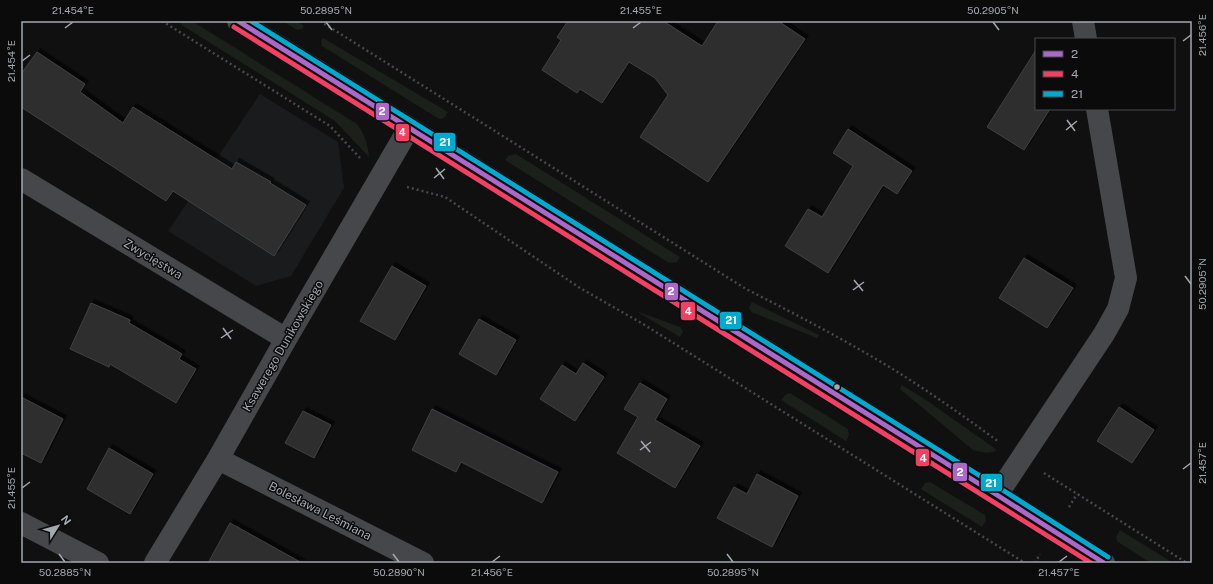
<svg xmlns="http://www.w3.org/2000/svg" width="1213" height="584" font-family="'Public Sans',sans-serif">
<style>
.built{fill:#1a1b1c}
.green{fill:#1b201b}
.building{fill:#2d2d2e;stroke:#404244;filter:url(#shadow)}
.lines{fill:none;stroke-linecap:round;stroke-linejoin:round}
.path{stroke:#47484b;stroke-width:2.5;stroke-dasharray:2 3;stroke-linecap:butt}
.minor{stroke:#45474a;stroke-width:22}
.major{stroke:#48494b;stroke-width:22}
.bus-1-casing{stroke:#0b0b0c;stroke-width:8}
.bus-2-casing{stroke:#0b0b0c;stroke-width:8}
.bus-3-casing{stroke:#0b0b0c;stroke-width:8}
.bus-1{stroke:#ac68c9;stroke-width:5}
.bus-2{stroke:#f24062;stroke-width:5}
.bus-3{stroke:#00a9ce;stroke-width:5}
.ticks{fill:none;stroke:#a3a9b1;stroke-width:1.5}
.bus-dot{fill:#a3a9b1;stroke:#0b0b0c;stroke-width:1.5}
.labels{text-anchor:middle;stroke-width:3;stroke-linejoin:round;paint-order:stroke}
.street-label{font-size:12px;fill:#a3a9b1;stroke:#0b0b0c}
.line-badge{stroke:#0b0b0c;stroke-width:1.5}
.badge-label{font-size:11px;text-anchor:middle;font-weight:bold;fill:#fff}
.neatline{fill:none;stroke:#a3a9b1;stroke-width:1.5}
.ticks-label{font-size:10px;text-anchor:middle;fill:#a3a9b1}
</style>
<defs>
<filter id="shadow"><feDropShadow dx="3.5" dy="-3.5" stdDeviation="0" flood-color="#0009"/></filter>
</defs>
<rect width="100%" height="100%" fill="#101011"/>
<path class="built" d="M260,94L338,142L344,188L291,276L256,286L168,231Z"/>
<path class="green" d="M183,21H192L357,124C365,134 368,145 369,157L335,121L180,24Z
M283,21H297L304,26L302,29L297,30Z
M323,38L448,112L444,118L439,119L322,46L321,41Z
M516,154L680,257L677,262L669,263L505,160L508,156Z
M752,302L819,335L817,338L751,312L749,307Z
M636,311L680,327L683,331L680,337Z
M902,385L929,402L997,450C990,455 981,452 973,450L900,389Z
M790,393L848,429L849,435L846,441L781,400L785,395Z
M930,482L985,515L986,521L982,527L921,489L925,483Z
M1120,530L1173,563H1151L1118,542L1116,537Z"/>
<path class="building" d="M568,21H663L702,46L718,21H778L805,39L708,182L640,137L668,95L655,78L629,62L602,103L580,89L577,93L542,70L561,40L557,37Z
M1036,50V109H1050L1024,150L987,127Z
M37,52L85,84L80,92L123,123L133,107L232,169L236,162L271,182L270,183L306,205L274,256L173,191L166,201L21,107V74Z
M848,129L912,171L897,194L883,185L828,273L785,246L808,209L822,217L853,166L833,153Z
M1024,258L1073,288L1047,328L999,298Z
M392,266L426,286L395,340L360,321Z
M91,303L130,320L129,323L182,354L179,359L196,369L176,403L110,364L109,367L70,349Z
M479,319L516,340L496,375L459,354Z
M583,363L604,377L575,421L540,399L562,365L576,374Z
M640,383L667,399L655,420L700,446L675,488L617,453L638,417L624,409Z
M21,397L63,419L41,463L21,453Z
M1119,407L1154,430L1132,463L1097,441Z
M432,409L558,472L542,503L461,462L456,472L412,450Z
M303,411L331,425L314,458L285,443Z
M109,448L153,474L130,514L87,489Z
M757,474L798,496L772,547L717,518L734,487L747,494Z
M230,523L302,563H208Z"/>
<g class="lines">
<path class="path" d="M162,21L330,126L360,158
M320,21L746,289C797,315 847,341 896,371C931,393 965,417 999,442
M407,187L445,197L580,288L643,324L1025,563
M1044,473L1187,563
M1069,507L1077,494
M1035,563L1040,554"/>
<path class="minor" d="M1083,21L1086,39
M21,179L286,339
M218,459L423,563
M997,495L1104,334L1118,309L1126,278L1097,109
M21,523L98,563
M155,563L218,459L286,339L409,128"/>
<path class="major" d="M238,21L997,495L1104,563"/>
<g class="bus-1-casing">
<path id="bus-1" d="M238,21L997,495L1104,563"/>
</g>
<g class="bus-2-casing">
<path id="bus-2" d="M234,27L1091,563"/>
</g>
<g class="bus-3-casing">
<path id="bus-3" d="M251,21L1001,489L1108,557"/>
</g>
<use href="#bus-1" class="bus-1"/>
<use href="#bus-2" class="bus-2"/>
<use href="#bus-3" class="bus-3"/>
</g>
<path class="ticks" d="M326,22L332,30M993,22L999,30M65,28L73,22M633,28L641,22M1183,41L1191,35M22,61L30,55M1067,120L1075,131M1066,130L1077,121M436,168L444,179M434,178L445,169M1185,276L1191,284M854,280L863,291M853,290L864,282M223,328L231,339M221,338L233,330M641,441L650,452M640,450L651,442M1183,469L1191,463M22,488L30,482M59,554L65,562M393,554L399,562M727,554L733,562M492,562L500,556M1059,562L1067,556"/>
<circle class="bus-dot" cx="837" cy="387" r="3.5"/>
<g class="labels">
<g class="street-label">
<text transform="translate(153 259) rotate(31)" y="4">Zwycięstwa</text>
<text transform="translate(283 346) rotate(-60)" y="4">Ksawerego Dunikowskiego</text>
<text transform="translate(320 511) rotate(27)" y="4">Bolesława Leśmiana</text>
</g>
</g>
<g class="line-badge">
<rect x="375" y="102" width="15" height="19" rx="4" fill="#ac68c9"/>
<rect x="395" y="123" width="15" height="19" rx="4" fill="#f24062"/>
<rect x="433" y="132" width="23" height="20" rx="4" fill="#00a9ce"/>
<rect x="664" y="282" width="15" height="19" rx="4" fill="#ac68c9"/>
<rect x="680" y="301" width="16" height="20" rx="4" fill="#f24062"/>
<rect x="719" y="311" width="23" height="19" rx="4" fill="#00a9ce"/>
<rect x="915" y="448" width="15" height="19" rx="4" fill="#f24062"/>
<rect x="952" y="462" width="16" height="20" rx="4" fill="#ac68c9"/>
<rect x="980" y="473" width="23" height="19" rx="4" fill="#00a9ce"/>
</g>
<g class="badge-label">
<text x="382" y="115">2</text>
<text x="402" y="136">4</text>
<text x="445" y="146">21</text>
<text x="671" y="295">2</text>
<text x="688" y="315">4</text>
<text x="731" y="324">21</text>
<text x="923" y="462">4</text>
<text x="960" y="476">2</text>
<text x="991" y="487">21</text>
</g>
<rect width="1213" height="584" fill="none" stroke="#0b0b0c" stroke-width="44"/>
<rect x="1035" y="38" width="140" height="72" fill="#0b0b0c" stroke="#484a4e"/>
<rect x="1043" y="51" width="20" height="6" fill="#ac68c9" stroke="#484a4e"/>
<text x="1071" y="58" font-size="12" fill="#a3a9b1">2</text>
<rect x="1043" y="71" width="20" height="6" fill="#f24062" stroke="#484a4e"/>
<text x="1071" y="78" font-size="12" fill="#a3a9b1">4</text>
<rect x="1043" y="91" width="20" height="6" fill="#00a9ce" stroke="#484a4e"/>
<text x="1071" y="98" font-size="12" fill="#a3a9b1">21</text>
<g transform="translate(58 526) rotate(53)" stroke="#0b0b0c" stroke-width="3" paint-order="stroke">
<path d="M0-3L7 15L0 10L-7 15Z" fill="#a3a9b1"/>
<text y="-6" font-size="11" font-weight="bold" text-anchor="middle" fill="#a3a9b1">N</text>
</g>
<rect x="22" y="22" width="1169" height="540" class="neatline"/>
<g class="ticks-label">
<text x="73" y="14">21.454°E</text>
<text x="326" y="14">50.2895°N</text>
<text x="641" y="14">21.455°E</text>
<text x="993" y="14">50.2905°N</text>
<text transform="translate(1202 35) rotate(-90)" y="4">21.456°E</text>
<text transform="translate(11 61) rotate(-90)" y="4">21.454°E</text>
<text transform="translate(1202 284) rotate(-90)" y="4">50.2905°N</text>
<text transform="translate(1202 463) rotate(-90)" y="4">21.457°E</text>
<text transform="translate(11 488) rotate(-90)" y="4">21.455°E</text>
<text x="65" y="576">50.2885°N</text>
<text x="399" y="576">50.2890°N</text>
<text x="492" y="576">21.456°E</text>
<text x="733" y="576">50.2895°N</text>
<text x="1059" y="576">21.457°E</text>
</g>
</svg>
